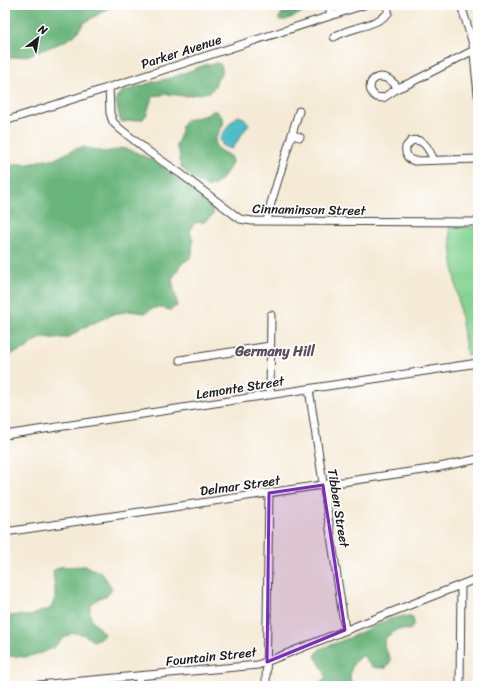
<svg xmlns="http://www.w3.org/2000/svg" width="483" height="691" font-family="Sriracha,sans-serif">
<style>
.green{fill:#84d392;stroke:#507857}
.forest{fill:#6bb57c;stroke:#44684c}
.water{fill:#4fbdc7;stroke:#366c72}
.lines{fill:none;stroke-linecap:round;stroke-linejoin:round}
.minor-casing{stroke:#3d3b38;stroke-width:9}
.minor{stroke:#fff;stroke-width:7}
.marked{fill:#7b2cbf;fill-opacity:0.2;stroke:#7b2cbf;stroke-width:3;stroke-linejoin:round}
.labels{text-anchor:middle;stroke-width:3.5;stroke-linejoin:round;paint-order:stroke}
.street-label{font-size:13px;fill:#1c1c1c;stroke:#fff}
.neighbourhood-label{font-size:14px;font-weight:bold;fill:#5a4d59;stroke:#fff}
</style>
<rect width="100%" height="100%" fill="#fff"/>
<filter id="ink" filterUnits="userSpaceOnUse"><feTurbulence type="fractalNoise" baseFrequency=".025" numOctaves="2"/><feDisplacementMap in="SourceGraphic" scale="8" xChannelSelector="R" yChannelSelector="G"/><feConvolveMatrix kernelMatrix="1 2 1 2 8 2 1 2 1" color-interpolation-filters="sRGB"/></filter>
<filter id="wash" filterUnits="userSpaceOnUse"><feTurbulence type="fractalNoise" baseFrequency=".012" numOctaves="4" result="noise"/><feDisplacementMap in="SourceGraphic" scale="16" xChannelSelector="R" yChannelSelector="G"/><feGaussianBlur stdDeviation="0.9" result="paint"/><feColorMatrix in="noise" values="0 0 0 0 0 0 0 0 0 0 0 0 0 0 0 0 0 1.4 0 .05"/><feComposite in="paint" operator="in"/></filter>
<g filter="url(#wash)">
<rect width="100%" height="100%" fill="#f5ead6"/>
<path class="green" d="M449,227H478V353L467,355L455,280Z"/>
<path class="forest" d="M5,5H109L107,9L84,23L75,35L63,42L30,55L5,59Z
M299,5H320L317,8L301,13L286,20H279V18L282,13H288Z
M217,63L220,64L222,67V74L217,79L215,86L210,92L185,96L167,94L154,96L150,103L147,114L143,119L122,122L120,120L116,100L117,96L122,92L153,82L171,78L205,65Z
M213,111H216C236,126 208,133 217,148C220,152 227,153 231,157L232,163C226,174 220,184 208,188L194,179L182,168L179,161L180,155L176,146L180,136L182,126L186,120L207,115Z
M84,147L104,152L116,150L121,148L133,151L154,161L168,171L212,206L213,208V215L204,222L194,223L190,232L193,240L192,254L190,258L181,264L172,279L177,303V306L170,310L159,307L151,309L145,313L130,311L113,314L83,328L68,338H42L32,343L27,348L12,354L5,358V168L17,164H30L45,159L53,160L75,149Z
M86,566L102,573L112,588L107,596C96,597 86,607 91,618C94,623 99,629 104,633V635L98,639L93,641L83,634L73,633L66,636L53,648L44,652L26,657L5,656V617L15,615L30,616L42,611L47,610L51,608L55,598V590L53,571L59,567Z
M403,616L412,617C415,622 414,625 410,630L398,629L385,638L384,646L391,660L386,668C373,668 370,668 364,656H362C353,660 348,673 351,682L356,686H317L326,678L324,671L315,656L320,649L349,638L387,620Z"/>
<path class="water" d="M238,116L244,118L249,124L232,149L223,146L220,138L231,122Z"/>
</g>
<g filter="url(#ink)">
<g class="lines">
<g class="minor-casing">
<path id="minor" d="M330,5V16
M461,5L473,44L478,95
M334,37C350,27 375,27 388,13V5
M109,87L110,113L113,122L119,128L149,152L181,174L240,219L252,221L478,222
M398,88C380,64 360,85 376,97L383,98L398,88L410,83L474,50
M5,121L364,5
M292,135L300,137
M434,160C429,150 424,137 411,141L406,147C405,154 407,159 414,161L478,159
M267,221L271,203L299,111
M180,360L270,346
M309,389L345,630
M270,395L271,315
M5,435L478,363
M5,532L430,469L478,459
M27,686L258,665L478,578
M139,686V676
M266,686L269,493
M460,686L461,585"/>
</g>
<use href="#minor" class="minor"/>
</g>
</g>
<path class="marked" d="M323,485L345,630L267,662L269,493Z"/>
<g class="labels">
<g class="street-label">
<text transform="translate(181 51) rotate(-18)" y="5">Parker Avenue</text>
<text transform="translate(309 209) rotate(1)" y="5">Cinnaminson Street</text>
<text transform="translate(240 387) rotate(-9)" y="5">Lemonte Street</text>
<text transform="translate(240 485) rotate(-8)" y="5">Delmar Street</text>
<text transform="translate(339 508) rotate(81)" y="5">Tibben Street</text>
<text transform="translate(211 656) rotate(-6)" y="5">Fountain Street</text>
</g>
<g class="neighbourhood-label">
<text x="275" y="356">Germany Hill</text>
</g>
</g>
<rect width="483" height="691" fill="none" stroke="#fff" stroke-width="20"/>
<g transform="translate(38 38) rotate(31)" stroke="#ffffff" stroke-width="3" paint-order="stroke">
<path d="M0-3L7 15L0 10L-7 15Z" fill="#1c1c1c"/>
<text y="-6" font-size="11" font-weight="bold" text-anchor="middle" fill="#1c1c1c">N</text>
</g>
</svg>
